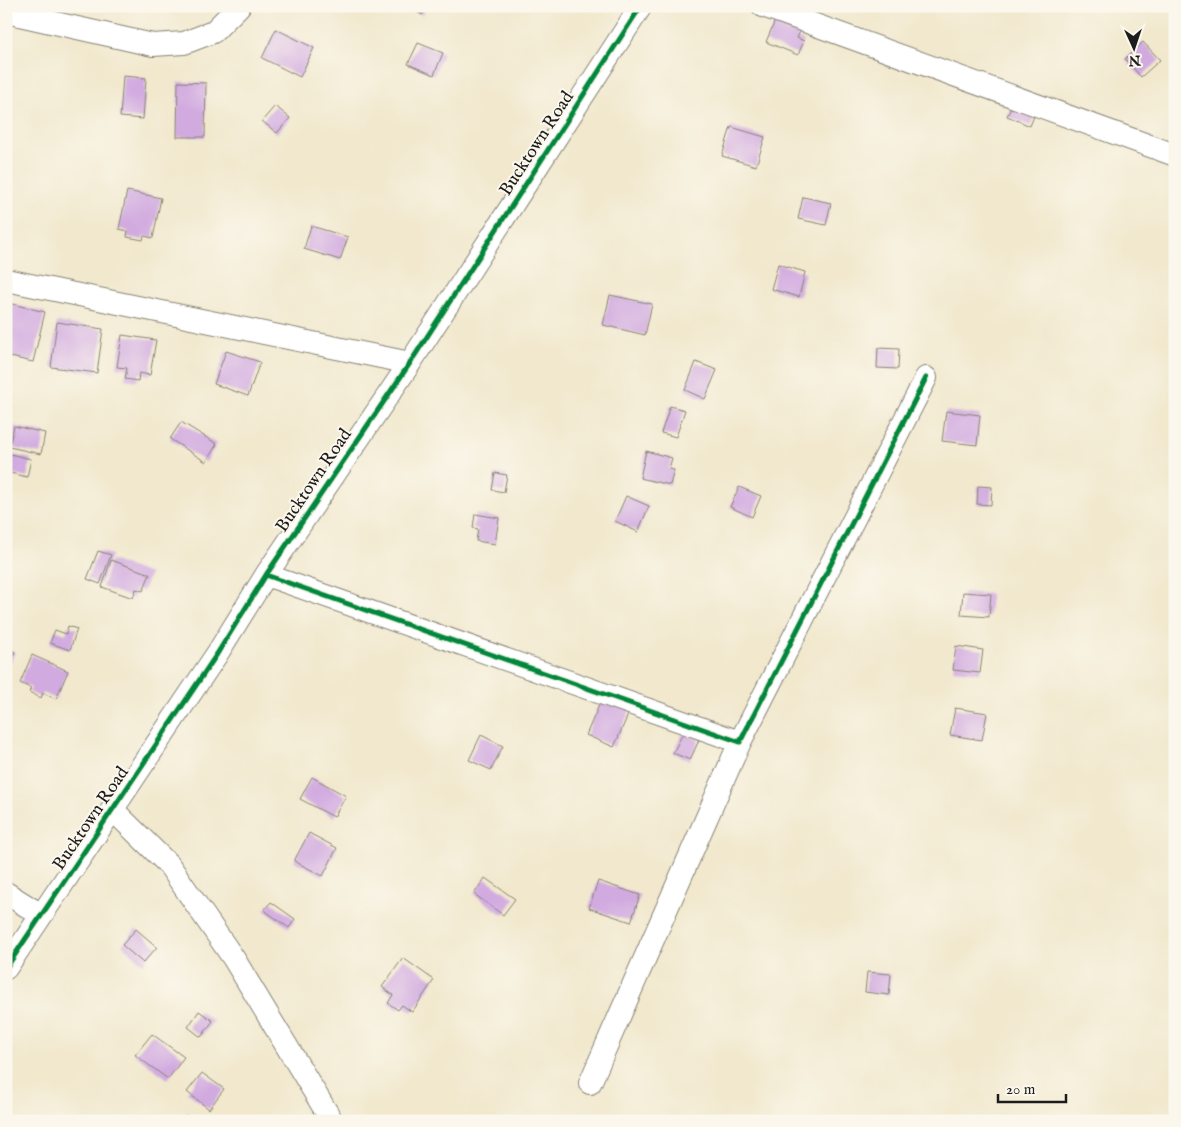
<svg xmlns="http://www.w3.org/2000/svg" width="1181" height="1127" font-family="'IM FELL English',serif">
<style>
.building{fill:#d1aae0}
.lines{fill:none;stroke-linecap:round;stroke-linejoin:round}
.street-casing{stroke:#868274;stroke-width:24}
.street{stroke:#fff;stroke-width:22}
.cycleway-casing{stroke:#fbf7ec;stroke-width:8}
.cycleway{stroke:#00873e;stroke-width:5}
.labels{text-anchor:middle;stroke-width:4;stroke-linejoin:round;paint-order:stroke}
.street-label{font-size:18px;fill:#1c1c1c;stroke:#fbf7ec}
</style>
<rect width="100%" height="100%" fill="#fbf7ec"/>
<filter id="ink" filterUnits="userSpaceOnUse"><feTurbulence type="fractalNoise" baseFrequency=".02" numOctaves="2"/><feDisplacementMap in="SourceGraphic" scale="10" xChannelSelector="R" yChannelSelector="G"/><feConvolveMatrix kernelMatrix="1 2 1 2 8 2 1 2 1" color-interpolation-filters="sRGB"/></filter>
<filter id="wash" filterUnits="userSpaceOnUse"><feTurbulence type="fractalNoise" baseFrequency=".0096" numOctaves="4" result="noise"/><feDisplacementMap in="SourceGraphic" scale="20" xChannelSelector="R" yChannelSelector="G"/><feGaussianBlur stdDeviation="1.12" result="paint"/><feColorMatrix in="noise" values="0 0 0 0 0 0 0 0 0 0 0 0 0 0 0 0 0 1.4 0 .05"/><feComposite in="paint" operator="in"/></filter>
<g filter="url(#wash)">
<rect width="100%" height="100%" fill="#f1e8cd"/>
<g id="blocks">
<path class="building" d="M407,6H427L422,15Z
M777,16L802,27L797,38L804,41L798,55L766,42Z
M276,29L314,48L300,77L262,58Z
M1143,42L1160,60L1141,77L1125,59Z
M418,43L443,53L434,75L408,64Z
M123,76L146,78L143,119L120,117Z
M178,82L206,83L205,137H177Z
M1013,104L1035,114L1030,126L1007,116Z
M275,106L290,118L277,133L262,121Z
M731,127L765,137L756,166L722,156Z
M127,191L161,198L153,238L144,236L143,240L127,237L128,231L119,229Z
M803,197L831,203L826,225L798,219Z
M311,226L348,237L340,260L304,249Z
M778,264L805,272L799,297L771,289Z
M610,295L652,304L645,335L603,325Z
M8,303L45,312L33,362L6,356V310Z
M57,322L103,329L97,373L51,367Z
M122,335L156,340L150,375L139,373L138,381L125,379L127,368L117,367Z
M878,348L899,349L898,369L877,368Z
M226,351L260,362L248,396L214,384Z
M696,362L717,370L705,399L685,390Z
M670,406L685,410L676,437L661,433Z
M946,411L980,415L977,445L942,441Z
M181,422L217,444L206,462L170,439Z
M14,426L45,433L41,454L9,447Z
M646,451L672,458L669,469L674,470L670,485L640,478Z
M6,453L31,459L27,477L6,472Z
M495,473L507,475L504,492L492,490Z
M978,486L992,487L991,505L977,504Z
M739,487L761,496L752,517L730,507Z
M626,496L649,506L638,532L615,521Z
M475,514L499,518L495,544L476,541L478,529L473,528Z
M98,551L111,555L100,584L87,579Z
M111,560L150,574L143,591L136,589L133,598L102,587Z
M963,592L991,594L989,617L961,615Z
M68,626L77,629L70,650L50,643L55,630L66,634Z
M956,646L983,650L980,673L953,670Z
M6,648L15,652L10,663L6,662Z
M32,655L68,671L56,699L43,693L41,698L29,692L31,688L20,683Z
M603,696L631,708L614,747L586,735Z
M955,708L987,713L982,740L950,735Z
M683,733L699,740L690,760L673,753Z
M481,735L503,746L491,770L469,760Z
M312,777L346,796L334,817L300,799Z
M309,833L337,848L323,876L294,861Z
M485,878L515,899L503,915L474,894Z
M598,881L640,895L631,922L589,908Z
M271,902L295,919L289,928L264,910Z
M136,929L157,947L143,963L122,945Z
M403,958L434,980L412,1012L402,1005L398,1010L388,1003L393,995L382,987Z
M867,972L891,974L889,995L865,992Z
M199,1011L213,1021L201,1037L188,1027Z
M152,1034L184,1057L168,1079L135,1055Z
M202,1073L224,1089L209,1109L187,1092Z
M186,1115L194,1121H182Z"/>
</g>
</g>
<g filter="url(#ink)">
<use href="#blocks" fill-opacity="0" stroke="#868274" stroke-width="1"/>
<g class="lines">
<g class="street-casing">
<path id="street" d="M763,6L1175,155
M6,12L153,45L184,43L213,32L239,6
M6,280L410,363
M266,575L740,742L926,378
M112,809L169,865L234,959L332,1121
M6,893L41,915
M6,968L217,654L266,575L410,363L641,6
M590,1083L740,742"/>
</g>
<use href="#street" class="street"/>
<g class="cycleway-casing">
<path id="cycleway" d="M266,575L740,742L926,378
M6,968L217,654L266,575L410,363L641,6"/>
</g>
<use href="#cycleway" class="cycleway"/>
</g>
</g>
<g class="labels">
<g class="street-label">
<text transform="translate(536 143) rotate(-57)" y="6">Bucktown Road</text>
<text transform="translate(313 480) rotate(-56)" y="6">Bucktown Road</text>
<text transform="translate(90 818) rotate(-56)" y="6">Bucktown Road</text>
</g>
</g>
<rect width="1181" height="1127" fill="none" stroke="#fbf7ec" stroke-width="25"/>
<g transform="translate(1134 48) rotate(177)" stroke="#fbf7ec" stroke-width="4" paint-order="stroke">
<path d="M0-4L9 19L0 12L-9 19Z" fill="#1c1c1c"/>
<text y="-8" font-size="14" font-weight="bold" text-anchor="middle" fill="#1c1c1c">N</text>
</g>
<path d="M998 1094v8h68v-8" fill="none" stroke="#1c1c1c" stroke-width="2.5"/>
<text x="1006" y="1094" font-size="15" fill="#1c1c1c" stroke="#fbf7ec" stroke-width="4" paint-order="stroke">20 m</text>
</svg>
